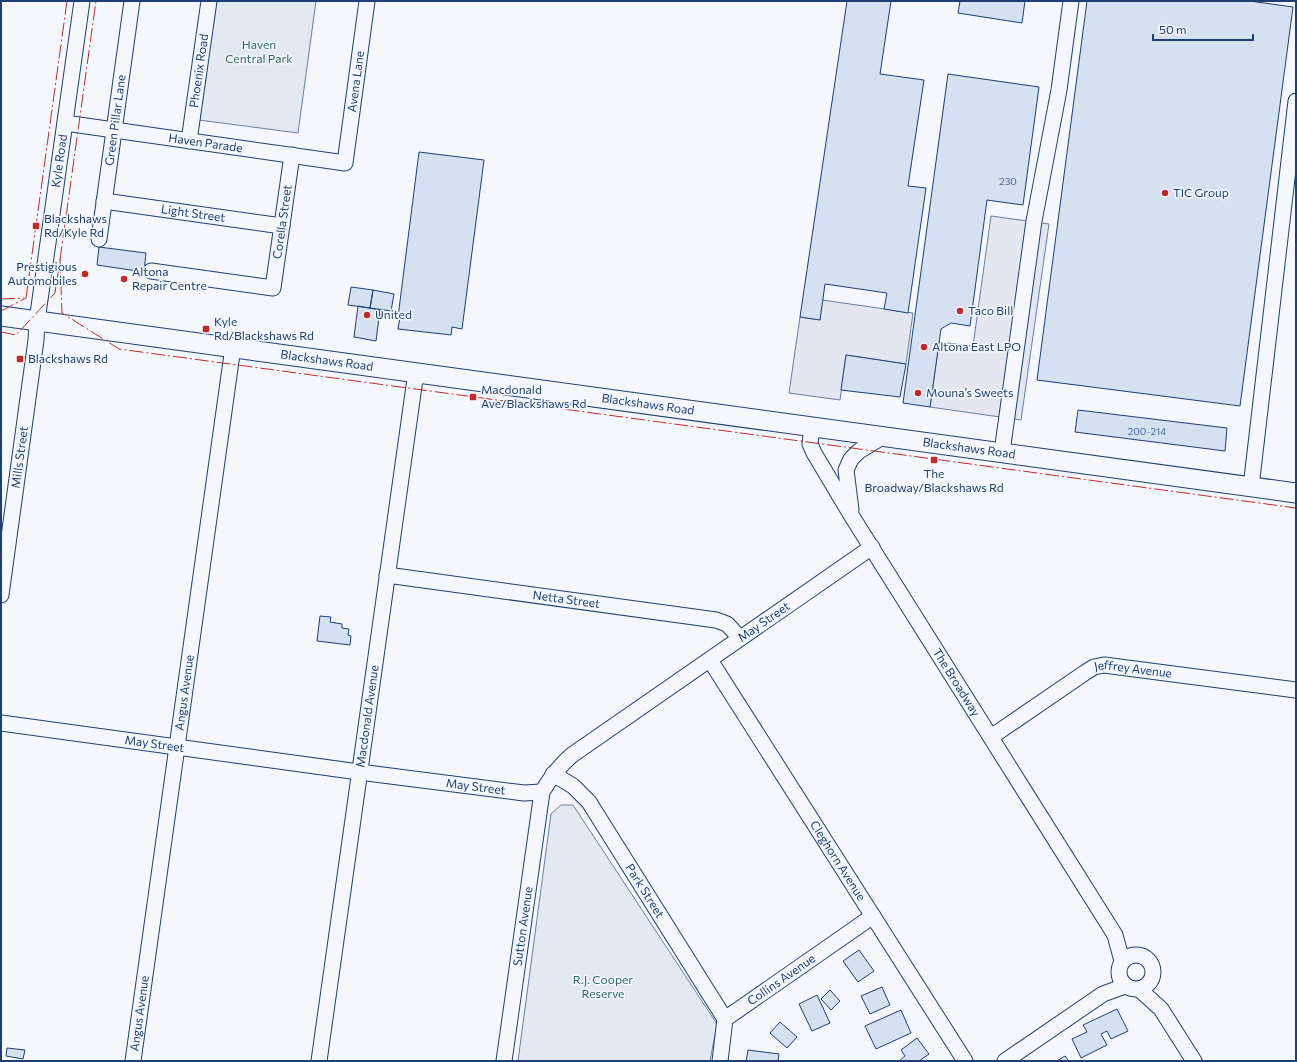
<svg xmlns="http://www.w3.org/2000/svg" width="1297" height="1062" font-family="Commissioner,sans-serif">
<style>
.green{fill:#e3e9f0;stroke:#687fa3}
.parking{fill:#e3e8f0;stroke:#687fa3}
.building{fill:#d5e0f0;stroke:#1d3f73}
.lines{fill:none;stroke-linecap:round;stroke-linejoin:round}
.minor-casing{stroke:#1d3f73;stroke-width:17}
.major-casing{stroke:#1d3f73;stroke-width:21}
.minor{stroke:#f4f7fb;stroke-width:15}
.major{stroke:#f4f7fb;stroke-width:19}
.power{stroke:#c62828;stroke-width:1;stroke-dasharray:14 3 2 3;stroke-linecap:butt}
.poi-dot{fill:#c62828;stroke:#f4f7fb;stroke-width:1.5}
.labels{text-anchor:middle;stroke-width:3;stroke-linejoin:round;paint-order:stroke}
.number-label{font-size:10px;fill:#4b6792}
.park-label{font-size:12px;fill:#2c6c60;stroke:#f4f7fb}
.street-label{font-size:12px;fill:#1d3f73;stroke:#f4f7fb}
.poi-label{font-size:12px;fill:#1d3f73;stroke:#f4f7fb;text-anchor:start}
</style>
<rect width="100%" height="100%" fill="#f4f7fb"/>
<path class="green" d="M215,1H316L298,133L199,120Z
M561,805H573L717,1024L710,1061H518L551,814Z"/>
<path class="parking" d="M991,216L1049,224L1021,420L930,407L939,342L973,346Z
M822,300L913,313L906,364L846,355L840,400L789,393L800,317L820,320Z"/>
<path class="building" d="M847,1H891L880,74L924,80L908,186L926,188L908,313L884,309L887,293L825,284L820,320L800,317Z
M960,1H1025L1022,23L958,13Z
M1087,1H1250L1293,7L1240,406L1037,380Z
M948,74L1039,87L1023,205L987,200L970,326L951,323L941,329L930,407L903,403Z
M419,152L484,160L462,329L452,327L451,335L398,329L400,317H398Z
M99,247L146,253L144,272L97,265Z
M351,287L373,290L370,308L348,305Z
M373,290L394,294L391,311L370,308Z
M358,306L380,310L376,341L354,337Z
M846,355L906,364L900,397L841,390Z
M1078,410L1227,428L1225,451L1075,432Z
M320,616L331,617L330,622L342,624V628L349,629L348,635L351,636L350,645L317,641Z
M859,950L874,971L858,982L843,961Z
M882,987L890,1005L870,1014L861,996Z
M830,990L840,1001L831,1010L821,999Z
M817,995L830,1023L812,1031L799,1004Z
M1117,1009L1128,1031L1111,1039L1107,1031L1101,1034L1107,1045L1081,1058L1072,1039L1087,1032L1083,1025Z
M901,1010L911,1033L876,1049L865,1026Z
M780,1022L797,1037L787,1048L770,1033Z
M917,1038L929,1054L919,1061H899L905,1056L901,1050Z
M7,1048L25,1050L23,1059L6,1056Z
M748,1050L779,1054L778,1061H746Z
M1065,1056L1069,1061H1057Z"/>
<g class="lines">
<g class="minor-casing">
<g id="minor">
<path id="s1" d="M65,123L345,163L367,1"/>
<path id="s2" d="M189,141L209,1"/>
<path id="s3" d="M104,201L282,226"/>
<path id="s4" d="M99,239L132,1"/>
<path id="s5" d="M151,271L273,288L292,155"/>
<path id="s6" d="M812,426L810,444L814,453L851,515L1115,935L1122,961"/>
<path d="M1002,452L1034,221L1059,90L1071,1"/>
<path d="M1251,487L1296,101"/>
<path d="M851,510L846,470L851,459L859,451L884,436"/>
<path id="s7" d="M387,575L716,620L727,624L740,638"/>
<path id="s8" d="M1,595L36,340L37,321L82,1"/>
<path id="s9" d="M710,660L965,1061"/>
<path id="s10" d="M1,723L359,772L524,793L542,792C551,777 559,766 572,755L872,547"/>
<path id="s11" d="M991,737L1086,672L1094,667L1104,665L1296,690"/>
<path id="s12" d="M553,774L573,786L589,802L725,1019"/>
<circle cx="1136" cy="972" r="17"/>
<path d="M1139,989L1161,1009L1194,1061"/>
<path id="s13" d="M133,1061L233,347"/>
<path id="s14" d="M319,1061L416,372"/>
<path id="s15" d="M504,1061L542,792"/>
<path id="s16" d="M720,1061L725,1019L873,916"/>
<path d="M1005,1061L1103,994L1125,986"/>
</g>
</g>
<g class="major-casing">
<g id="major">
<path id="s17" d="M1,316L1296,493"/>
</g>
</g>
<use href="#minor" class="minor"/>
<use href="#major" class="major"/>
<path class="power" d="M60,259L62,313L119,349L1296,508
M60,260L96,1
M26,298L67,1
M1,299L24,298
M1,311L26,298
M1,332L16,335L55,293L59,266"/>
</g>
<g class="poi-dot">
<circle cx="1165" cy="193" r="4"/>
<rect x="32" y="222" width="8" height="8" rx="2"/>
<circle cx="85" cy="274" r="4"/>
<circle cx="124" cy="279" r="4"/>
<circle cx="960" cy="311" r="4"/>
<circle cx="367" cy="315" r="4"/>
<rect x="202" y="325" width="8" height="8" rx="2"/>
<circle cx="924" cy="347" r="4"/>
<rect x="16" y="355" width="8" height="8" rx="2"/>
<circle cx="918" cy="393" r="4"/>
<rect x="469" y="393" width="8" height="8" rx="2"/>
<rect x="930" y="456" width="8" height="8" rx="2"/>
</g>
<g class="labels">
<g class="number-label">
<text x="1008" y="185">230</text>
<text x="1147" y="435">200-214</text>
</g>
<g class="park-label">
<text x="259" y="49">Haven<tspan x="259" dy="14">Central Park</tspan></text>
<text x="603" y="984">R.J. Cooper<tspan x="603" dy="14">Reserve</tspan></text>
</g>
<g class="street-label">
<text dy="4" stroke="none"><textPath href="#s2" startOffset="71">Phoenix Road</textPath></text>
<text dy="4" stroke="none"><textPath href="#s1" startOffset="365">Avena Lane</textPath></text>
<text dy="4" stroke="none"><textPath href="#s4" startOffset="120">Green Pillar Lane</textPath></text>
<text dy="4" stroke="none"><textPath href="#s1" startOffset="142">Haven Parade</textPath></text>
<text dy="4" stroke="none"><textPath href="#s8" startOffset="438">Kyle Road</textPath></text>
<text dy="4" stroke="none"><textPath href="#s3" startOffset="90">Light Street</textPath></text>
<text dy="4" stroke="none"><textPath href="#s5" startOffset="190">Corella Street</textPath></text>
<text dy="4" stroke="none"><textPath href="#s17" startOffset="329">Blackshaws Road</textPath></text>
<text dy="4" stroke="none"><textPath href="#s17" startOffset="653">Blackshaws Road</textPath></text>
<text dy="4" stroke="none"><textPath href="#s17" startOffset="977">Blackshaws Road</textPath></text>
<text dy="4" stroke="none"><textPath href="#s8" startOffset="139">Mills Street</textPath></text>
<text dy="4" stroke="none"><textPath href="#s7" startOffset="181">Netta Street</textPath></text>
<text dy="4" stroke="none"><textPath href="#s10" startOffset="827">May Street</textPath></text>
<text dy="4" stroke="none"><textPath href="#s11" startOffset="164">Jeffrey Avenue</textPath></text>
<text dy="4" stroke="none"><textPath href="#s6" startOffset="298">The Broadway</textPath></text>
<text dy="4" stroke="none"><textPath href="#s13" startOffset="372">Angus Avenue</textPath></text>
<text dy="4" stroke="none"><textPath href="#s14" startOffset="348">Macdonald Avenue</textPath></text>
<text dy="4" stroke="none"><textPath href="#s10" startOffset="155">May Street</textPath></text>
<text dy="4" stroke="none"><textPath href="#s10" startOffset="479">May Street</textPath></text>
<text dy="4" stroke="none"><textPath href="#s9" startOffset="238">Cleghorn Avenue</textPath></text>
<text dy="4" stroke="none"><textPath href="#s12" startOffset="151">Park Street</textPath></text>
<text dy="4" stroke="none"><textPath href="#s15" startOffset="136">Sutton Avenue</textPath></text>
<text dy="4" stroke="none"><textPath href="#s16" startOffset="111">Collins Avenue</textPath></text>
<text dy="4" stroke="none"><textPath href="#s13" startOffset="48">Angus Avenue</textPath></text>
</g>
<g class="poi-label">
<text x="1173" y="197">TIC Group</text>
<text x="44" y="223">Blackshaws<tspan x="44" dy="14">Rd/Kyle Rd</tspan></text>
<text x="77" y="271" text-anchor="end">Prestigious<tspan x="77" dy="14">Automobiles</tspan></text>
<text x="132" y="276">Altona<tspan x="132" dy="14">Repair Centre</tspan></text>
<text x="968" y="315">Taco Bill</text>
<text x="375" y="319">United</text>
<text x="214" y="326">Kyle<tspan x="214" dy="14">Rd/Blackshaws Rd</tspan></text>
<text x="932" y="351">Altona East LPO</text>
<text x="28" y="363">Blackshaws Rd</text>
<text x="481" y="394">Macdonald<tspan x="481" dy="14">Ave/Blackshaws Rd</tspan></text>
<text x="926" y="397">Mouna’s Sweets</text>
<text x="934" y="478" text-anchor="middle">The<tspan x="934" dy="14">Broadway/Blackshaws Rd</tspan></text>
</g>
</g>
<rect width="1297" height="1062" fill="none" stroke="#1d3f73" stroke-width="4"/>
<path d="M1153 34v6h100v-6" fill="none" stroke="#1d3f73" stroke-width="2"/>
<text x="1159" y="34" font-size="12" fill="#1d3f73" stroke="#f4f7fb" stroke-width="3" paint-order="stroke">50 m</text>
</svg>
